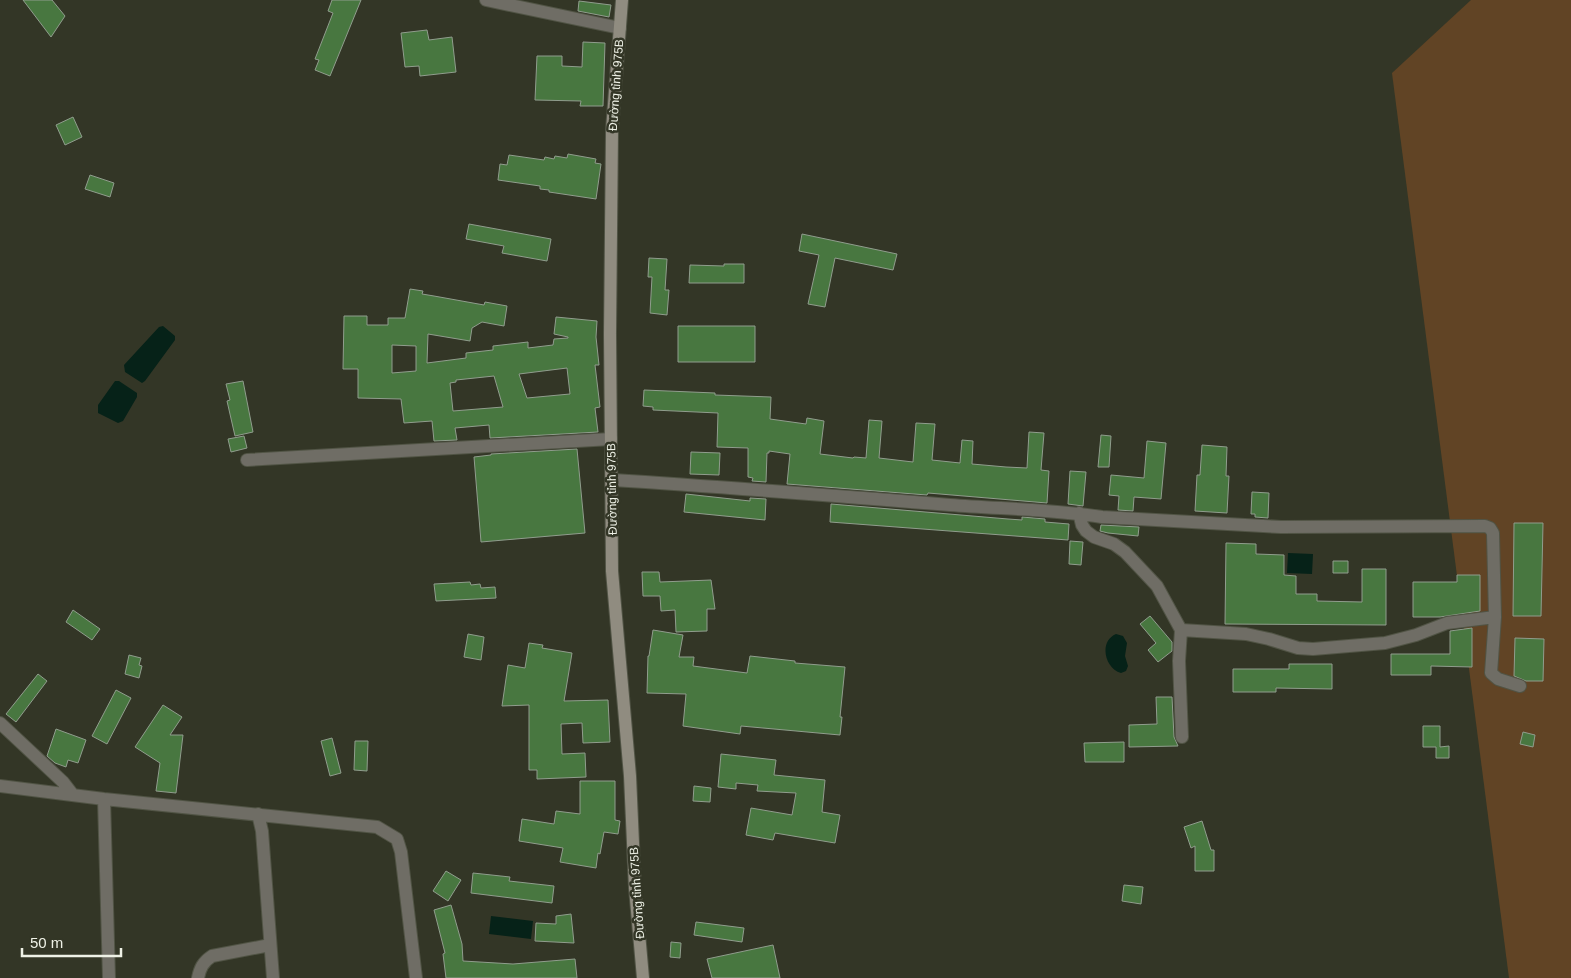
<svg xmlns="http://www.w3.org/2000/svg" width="1571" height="978" font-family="Helvetica,sans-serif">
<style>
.green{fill:#614425}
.water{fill:#062218}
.building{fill:#487740;stroke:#909d8d;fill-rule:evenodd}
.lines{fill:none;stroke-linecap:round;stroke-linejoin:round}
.minor-casing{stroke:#515445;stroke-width:14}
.secondary-casing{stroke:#515445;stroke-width:14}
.minor{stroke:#6f6d65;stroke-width:12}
.secondary{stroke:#908c80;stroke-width:12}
.labels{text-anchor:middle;stroke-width:5;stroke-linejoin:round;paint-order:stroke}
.street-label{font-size:12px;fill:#eef1e6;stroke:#333626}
</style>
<rect width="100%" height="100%" fill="#333626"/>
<path class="green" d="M1471,0H1571V978H1509L1392,73Z"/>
<path class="water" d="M163,326L175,336V340L145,381L142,383L125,372L124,365L159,327Z
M115,381H119L137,393V397L123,421L118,423L98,413V405Z
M1288,553L1313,554L1312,574L1287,573Z
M1116,634L1123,636L1127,643L1125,656L1128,666L1126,671L1121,673C1104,668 1099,641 1116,634Z
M491,916L533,921L531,939L489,934Z"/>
<path class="building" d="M23,0H52L65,16L51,37Z
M332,0H361L330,76L315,70L319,60L315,59L333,13L328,11Z
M579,1L611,5L609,17L578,11Z
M427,30L429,40L452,37L456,72L420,76L419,66L405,67L401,33Z
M583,42L605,43L603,106H580L581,101L535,100L537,56H562V66L582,67Z
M73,117L82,137L65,145L56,125Z
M568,154L596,159L595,163L601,164L596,199L549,192V190L540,189V186L498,180L500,164L507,165L509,155L544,160L545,157L554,159L555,156L567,158Z
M90,175L114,183L110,197L85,189Z
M469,224L551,239L547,261L502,253L504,246L466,239Z
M802,234L897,254L893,270L835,258L825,307L808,304L819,255L799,251Z
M649,258L667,259L665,290H669L667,315L650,313L652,277H648Z
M724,264H744V283H689L690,265L724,266Z
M410,289L423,291L422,294L434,296L484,305L485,302L507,306L504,326L482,322L472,328L470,341L428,334L427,363L466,358V353L493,350V346L528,342V348L553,345L554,339L568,338V337L554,334L556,317L597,321L596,337L599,365H595L600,407L595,408L598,432L490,438L489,425L455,428L457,440L434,441L432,421L404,423L401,399L358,398V369H343L344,316H367V325H388V318H405ZM392,345L416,346V371L392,373ZM567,368L570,394L527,398L519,374ZM494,376L503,407L453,411L450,383L456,382V380Z
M678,326H755V362H678Z
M243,381L253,432L235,436L227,401L230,400L226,384Z
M644,390L715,393V395L771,397L770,419L806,424L807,418L824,421L820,454L853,458L854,457L866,458L869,420L882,421L879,458L913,462L916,423L935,424L932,460L960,463L962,440L973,441L972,464L1006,467L1027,468L1029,432L1044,433L1041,470L1049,471L1047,503L928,493L927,495L787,484L790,454L769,451V453H767L766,482L752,481L753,478L748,477V448L717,447L718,413L653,410V407L643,406Z
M1101,435L1111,436L1109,467H1098Z
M244,436L247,448L231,452L228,439Z
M1147,441L1166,443L1161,499L1134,497L1133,511L1118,510L1119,496L1109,495L1111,475L1144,478Z
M1202,445L1227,447L1226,476H1229L1227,513L1195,511L1197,475H1200Z
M577,449L585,533L481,542L474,457L491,455V454Z
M691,452L720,453L719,475L690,474Z
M1070,471L1086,472L1083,506L1068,504Z
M1252,492L1269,493L1268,518L1255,517V514H1251Z
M686,494L750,501V498L766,499L765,520L684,512Z
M831,504L1008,519L1022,520V517L1045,519V522L1069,524L1068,540L830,522Z
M1514,523H1543L1541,616H1513Z
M1101,525L1139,527L1138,536L1108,533L1100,531Z
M1070,541L1083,542L1081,565L1069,564Z
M1226,543L1256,544V554L1284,555V575L1296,576V594H1317V601L1362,602V569H1386V625L1225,624Z
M1333,561H1348V573H1333Z
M642,572H659L660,582L711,580L715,609H707V631L676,632L675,610L661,611L660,596H643Z
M1457,575H1480V611L1440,617H1413V582H1457Z
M470,582L471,585L480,584L481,588L495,587L496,598L436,601L434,584Z
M73,610L100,629L92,640L66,622Z
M1150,616L1172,642V651L1158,662L1148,650L1156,643L1140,624Z
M1472,628V667L1431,666V675H1391V654H1450V631Z
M653,630L683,635L679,657H694L693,666L747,673L750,656L795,661V663L845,667L840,717H842L840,735L741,726L740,734L683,726L686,694L647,693L648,656H649Z
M468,634L484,637L481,660L464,657Z
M1515,638L1544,639L1543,681H1526L1514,676Z
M529,643L543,645L542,648L572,653L564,701L608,700L610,742L583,743L582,723L561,724L562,754L585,753L586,777L537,779V770H529V705L502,706L508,665L525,668Z
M129,655L141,658L139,665L142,666L139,678L125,674Z
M1289,664H1332V689L1276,688V692H1233V669H1289Z
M38,674L47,681L16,722L6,714Z
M116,690L131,698L107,744L92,736Z
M1156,697H1172L1174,737L1178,746L1129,747V725L1157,724Z
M163,705L182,717L170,735H183L176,793L156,791L160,763L135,747Z
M1423,726H1440V747L1449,746V758H1436V747H1423Z
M56,729L86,740L78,763L68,760L66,767L55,763L47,756Z
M1523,732L1535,735L1533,747L1520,744Z
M332,738L341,773L330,776L321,741Z
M355,741H368L367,771L354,770Z
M1124,742V762H1085L1084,743Z
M721,754L776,760L774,775L825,780L822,812L840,815L835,843L775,833L773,840L746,835L751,808L792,815L796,793L757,791L758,785L736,783V789L718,787Z
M580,781H615V820L620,821L618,834L604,832L600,854L598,853L596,868L560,862L563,848L519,841L522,819L554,824L556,811L580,814Z
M694,786L711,788L710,802L693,801Z
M1202,821L1211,850H1214V871H1195V846L1191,848L1184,827Z
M446,871L461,880L448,901L433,891Z
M473,873L510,877L509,881L554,886L552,903L471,893Z
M1124,885L1143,887L1141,904L1122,901Z
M451,905L462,944L463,961L513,964L575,959L577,978H446L443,954L445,953L434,910Z
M571,914L574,943L535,941L536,923L556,924V916Z
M696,922L744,928L742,942L694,935Z
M671,942L681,943L680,958L670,957Z
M773,945L780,978H712L707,959Z"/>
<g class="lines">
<g class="minor-casing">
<path id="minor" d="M486,0L620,28
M247,460L611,439
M613,480C725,487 838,496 950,505C1001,509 1052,509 1102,517L1281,527L1485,526L1490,528L1493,533L1495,617L1491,673L1498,679L1520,686
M1079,513L1082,525L1086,531L1094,537L1114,544L1125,552L1157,586L1181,630L1179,661L1182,737
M1181,630L1246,634L1269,639L1298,648L1313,649L1385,643L1416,635L1447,623L1495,617
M0,723L63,782L73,795
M0,786L104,799L377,827L397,839L401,852L416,978
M104,799L109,978
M258,814L262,831L273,978
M198,978C200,968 203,962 212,956L270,945"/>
</g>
<g class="secondary-casing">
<path id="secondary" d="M622,0L612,130L610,334L612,571L630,776L635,888L643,978"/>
</g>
<use href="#minor" class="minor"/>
<use href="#secondary" class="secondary"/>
</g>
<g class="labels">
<g class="street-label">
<text transform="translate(616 85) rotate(-86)" y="4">Đường tỉnh 975B</text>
<text transform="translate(612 489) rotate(-91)" y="4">Đường tỉnh 975B</text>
<text transform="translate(637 893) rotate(-94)" y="4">Đường tỉnh 975B</text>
</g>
</g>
<path d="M22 948v8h99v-8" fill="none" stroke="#eef1e6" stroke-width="2.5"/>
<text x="30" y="948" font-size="15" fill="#eef1e6" stroke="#333626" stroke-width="4" paint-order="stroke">50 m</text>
</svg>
